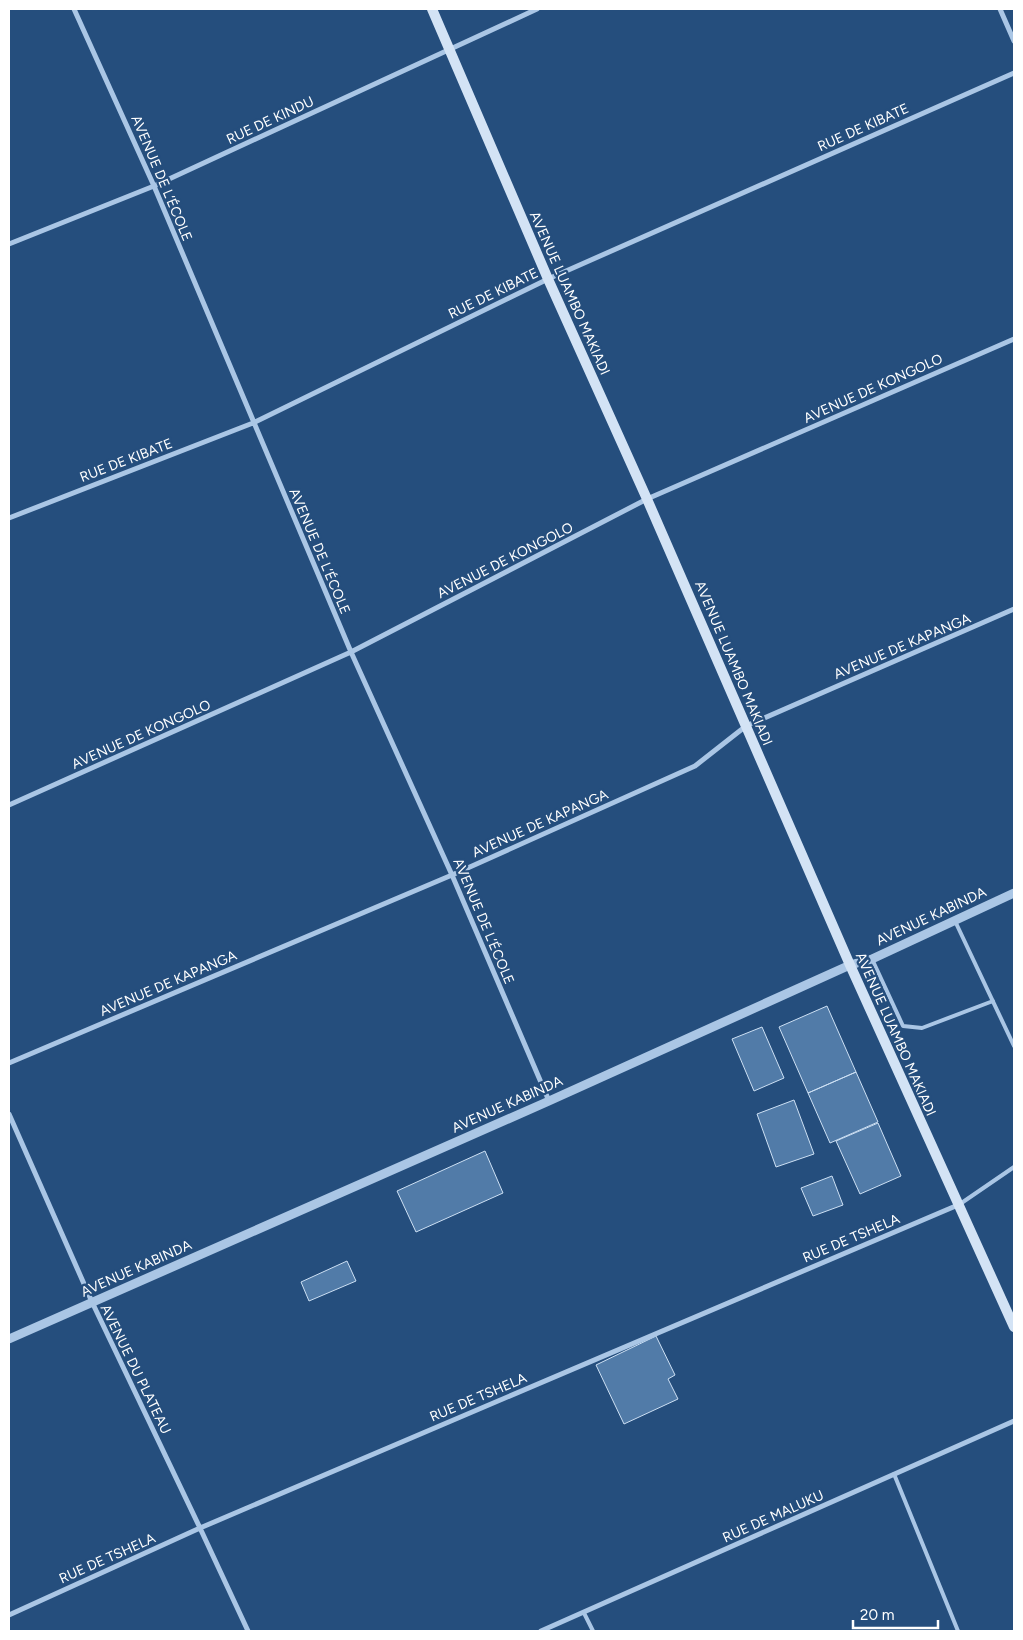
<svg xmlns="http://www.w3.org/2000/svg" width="1023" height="1640" font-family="Figtree,sans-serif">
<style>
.building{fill:#517ba8;stroke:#cde0f4}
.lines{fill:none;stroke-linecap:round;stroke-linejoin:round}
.service{stroke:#aac6e5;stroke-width:4}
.minor{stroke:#aac6e5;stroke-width:5}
.tertiary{stroke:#aac6e5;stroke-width:9}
.secondary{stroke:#d3e3f5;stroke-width:10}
.labels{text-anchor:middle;stroke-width:4.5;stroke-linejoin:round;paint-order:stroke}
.street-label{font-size:14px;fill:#fff;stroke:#254e7d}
</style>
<rect width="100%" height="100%" fill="#254e7d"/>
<path class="building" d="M827,1006L856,1072L808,1093L779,1027Z
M762,1027L784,1078L754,1091L732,1039Z
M856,1072L878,1122L830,1143L808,1093Z
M794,1100L814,1154L776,1167L757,1114Z
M878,1123L901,1176L860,1194L836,1141Z
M485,1151L503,1193L416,1232L397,1191Z
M832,1176L843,1205L813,1216L801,1188Z
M347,1261L356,1281L309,1301L301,1282Z
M656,1336L675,1375L668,1379L678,1399L624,1424L596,1365Z"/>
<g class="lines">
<path class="service" d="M955,921L1014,1046
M872,959L903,1026L922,1028L993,1001
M960,1204L1014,1167
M894,1474L958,1631
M584,1613L593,1631"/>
<path class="minor" d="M74,9L154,186L351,652L452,875L549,1101
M1000,9L1014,41
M9,244L154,186L537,9
M9,518L253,423L548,279L1014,73
M9,805L351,652L647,499L1014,339
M9,1063L452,875L695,766L746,726L1014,609
M9,1114L92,1302L200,1528L248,1631
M9,1615L200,1528L958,1205
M541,1631L1014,1421"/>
<path class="tertiary" d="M9,1339L549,1101L850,965L872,959L1014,893"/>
<path class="secondary" d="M432,9L548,279L647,499L850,965L1014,1327"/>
</g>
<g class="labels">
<g class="street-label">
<text transform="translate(270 120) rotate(-25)" y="5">RUE DE KINDU</text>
<text transform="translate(863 127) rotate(-24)" y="5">RUE DE KIBATE</text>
<text transform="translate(162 178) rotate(67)" y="5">AVENUE DE L’ÉCOLE</text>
<text transform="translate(493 293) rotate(-26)" y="5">RUE DE KIBATE</text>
<text transform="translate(570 293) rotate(66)" y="5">AVENUE LUAMBO MAKIADI</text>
<text transform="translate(873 388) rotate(-24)" y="5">AVENUE DE KONGOLO</text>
<text transform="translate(126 460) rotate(-21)" y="5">RUE DE KIBATE</text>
<text transform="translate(320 551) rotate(67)" y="5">AVENUE DE L’ÉCOLE</text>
<text transform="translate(505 560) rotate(-27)" y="5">AVENUE DE KONGOLO</text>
<text transform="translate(902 646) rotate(-23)" y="5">AVENUE DE KAPANGA</text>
<text transform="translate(734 663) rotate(67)" y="5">AVENUE LUAMBO MAKIADI</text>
<text transform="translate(141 734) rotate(-24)" y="5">AVENUE DE KONGOLO</text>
<text transform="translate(540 823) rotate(-24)" y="5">AVENUE DE KAPANGA</text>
<text transform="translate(931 916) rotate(-25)" y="5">AVENUE KABINDA</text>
<text transform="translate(484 921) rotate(67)" y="5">AVENUE DE L’ÉCOLE</text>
<text transform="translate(168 983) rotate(-23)" y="5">AVENUE DE KAPANGA</text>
<text transform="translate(896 1034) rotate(66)" y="5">AVENUE LUAMBO MAKIADI</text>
<text transform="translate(507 1104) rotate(-24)" y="5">AVENUE KABINDA</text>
<text transform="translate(851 1238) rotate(-23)" y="5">RUE DE TSHELA</text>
<text transform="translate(136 1268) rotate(-24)" y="5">AVENUE KABINDA</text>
<text transform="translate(136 1369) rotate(64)" y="5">AVENUE DU PLATEAU</text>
<text transform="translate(478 1397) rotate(-23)" y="5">RUE DE TSHELA</text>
<text transform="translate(773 1516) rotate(-24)" y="5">RUE DE MALUKU</text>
<text transform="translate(107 1558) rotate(-24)" y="5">RUE DE TSHELA</text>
</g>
</g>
<rect width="1023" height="1640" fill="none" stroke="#ffffff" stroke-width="20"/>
<path d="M853 1620v8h85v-8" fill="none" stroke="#ffffff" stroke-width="2.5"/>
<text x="860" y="1620" font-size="15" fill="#ffffff" stroke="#254e7d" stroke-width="4" paint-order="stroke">20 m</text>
</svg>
